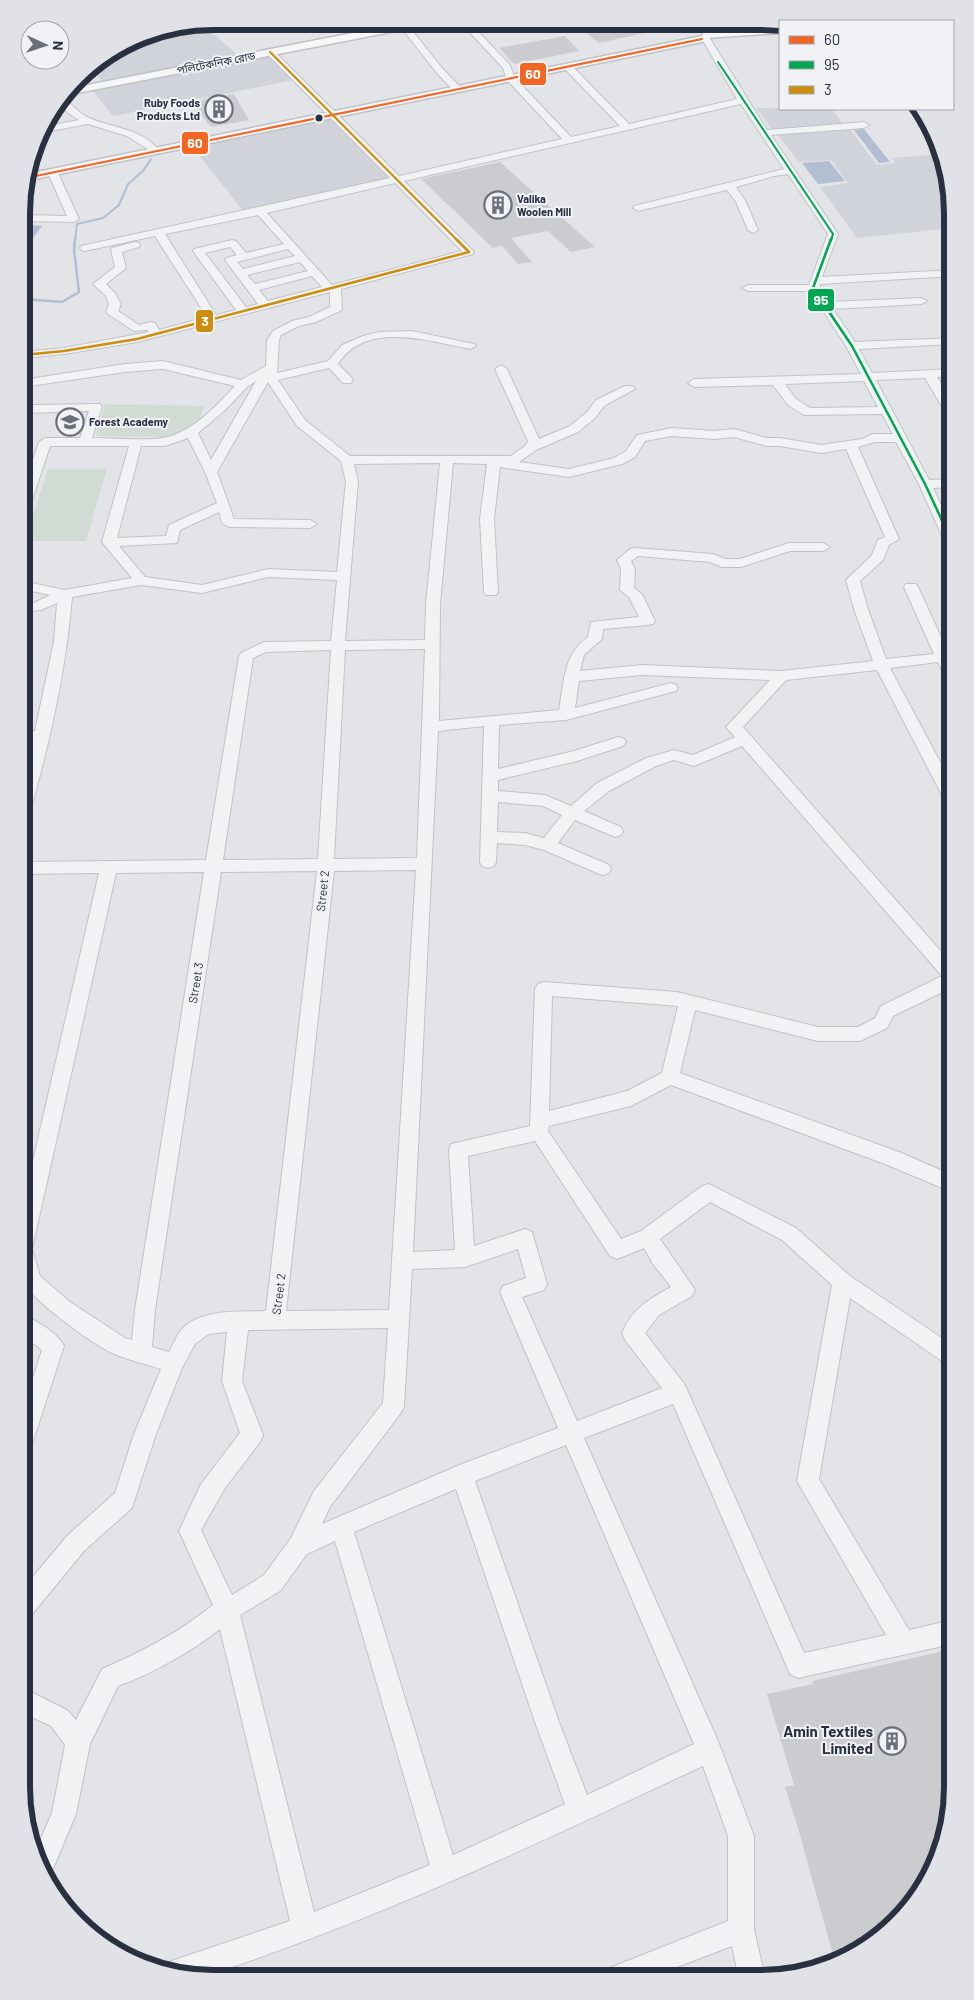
<svg xmlns="http://www.w3.org/2000/svg" width="974" height="2000" font-family="Barlow,'Noto Sans Bengali',sans-serif">
<style>
.built{fill:#d1d3da}
.green{fill:#d2dbd3}
.water{fill:#b2bed1}
.lines{fill:none;stroke-linecap:round;stroke-linejoin:round}
.stream-far1{stroke:#b2bed1;stroke-width:2}
.stream{stroke:#b2bed1;stroke-width:2.5}
.building{fill:#cbcccf}
.minor-casing{stroke:#c1c2c5;stroke-width:2}
.major-casing{stroke:#bec1c5;stroke-width:3}
.minor{fill:#f1f2f4;fill-rule:evenodd}
.major{fill:#f6f6f6;fill-rule:evenodd}
.bus-1-casing{stroke:#f0f2f6;stroke-width:4}
.bus-2-far2-casing{stroke:#f0f2f6;stroke-width:4}
.bus-2-far1-casing{stroke:#f0f2f6;stroke-width:5}
.bus-2-casing{stroke:#f0f2f6;stroke-width:6}
.bus-3-far1-casing{stroke:#f0f2f6;stroke-width:4}
.bus-3-casing{stroke:#f0f2f6;stroke-width:5}
.bus-1{stroke:#f26522;stroke-width:2}
.bus-2-far2{stroke:#00a651;stroke-width:2}
.bus-2-far1{stroke:#00a651;stroke-width:2.5}
.bus-2{stroke:#00a651;stroke-width:3}
.bus-3-far1{stroke:#ce8e0d;stroke-width:2}
.bus-3{stroke:#ce8e0d;stroke-width:2.5}
.bus-dot{fill:#293040;stroke:#f0f2f6;stroke-width:2}
.labels{text-anchor:middle;stroke-width:4;stroke-linejoin:round;paint-order:stroke}
.far-street-label{font-size:11px;fill:#293040;stroke:#f0f2f6}
.far-poi-label{font-size:11px;font-weight:bold;fill:#293040;stroke:#f0f2f6;text-anchor:start}
.street-label{font-size:12px;fill:#293040;stroke:#f0f2f6}
.near-poi-label{font-size:15px;font-weight:bold;fill:#293040;stroke:#f0f2f6;text-anchor:end}
.rim{fill:none;stroke:#293040;stroke-width:6}
.line-badge{stroke:#f0f2f6;stroke-width:2}
.badge-label{font-size:14px;text-anchor:middle;font-weight:bold;fill:#fff}
</style>
<rect width="100%" height="100%" fill="#e3e4e7"/>
<path class="built" d="M202,23L236,54L103,82L90,67L140,36Z
M270,55L294,80L113,116L92,90Z
M756,108L832,109L844,126L774,132Z
M334,116L392,178L244,212L191,145Z
M848,127L877,165L895,163L892,158L943,154L953,213V228L857,238L820,187L848,183L831,160L799,162L776,133Z"/>
<path class="green" d="M105,404L204,406L199,421L169,437L96,436Z
M48,469H107L86,541H25Z"/>
<path class="water" d="M864,129L890,162L879,163L854,130Z
M829,161L845,181L818,184L802,163Z
M23,224L42,226L27,246L23,248Z"/>
<g class="lines">
<path class="stream-far1" d="M75,241L77,224L103,218L119,205L128,184L143,171L151,159"/>
<path class="stream" d="M23,299L62,302L79,292L74,250L75,239"/>
</g>
<path class="building" d="M602,24H667V28L599,43L580,28Z
M565,36L579,51L514,64L499,48Z
M234,94L249,120L211,127L191,102Z
M500,162L595,247L571,252L548,231L511,238L532,262L518,264L502,246L493,248L421,179Z
M952,1649V1800L938,1860L913,1904L868,1946L835,1962L798,1828L785,1787L794,1785L767,1694L813,1684L812,1681Z"/>
<g class="lines">
<g class="minor-casing">
<path id="minor" d="M404,23L407,24L442,68L460,87V91H454L436,72L400,26Z
M461,23H470L510,65L514,77L571,137L620,126L564,68V64H570L629,124L737,99L702,39L709,37L767,130L864,122L869,125L864,128L771,135L838,234L822,277L953,270V276L820,284L819,288L828,302L921,298L927,301L921,304L833,309L855,342L953,338V344L859,349L872,373L953,369V377H937L953,404V419L947,415L925,378L876,380L929,480L953,479V487L933,488L953,530V549L946,545L919,484L896,442H875L858,447L899,539L889,545L883,560L860,581L868,609L886,659L934,654L904,587L906,584H916L918,587L948,652L953,651V685L948,683L938,662L890,668L953,786V806L947,805L945,801L877,670L786,680L743,727L953,965V987L893,1016L887,1028L860,1041H818L695,1010L680,1073L899,1152L952,1175V1192L885,1164L671,1085L631,1106L549,1126L548,1131L621,1239L641,1231L702,1186L709,1184L796,1228L850,1276L952,1345V1366L945,1363L850,1298L819,1479L909,1630L952,1620V1644L798,1678L790,1674L673,1404L584,1438L718,1741L754,1836V1929L765,1978L739,1979L732,1946L648,1978H603L607,1969L728,1921V1836L703,1766C538,1843 375,1921 202,1977H188L162,1969L165,1964L174,1960L290,1921L220,1629C194,1650 150,1675 118,1686L90,1744L76,1814L50,1876L46,1878L34,1854L52,1813L65,1745L51,1726L21,1712V1687L67,1710L76,1720L102,1669C141,1652 180,1632 213,1605L179,1531L201,1484L240,1433L222,1381L227,1332L209,1334L195,1344L182,1368L156,1434L132,1508L84,1551L29,1618L21,1621V1591L68,1535L115,1493L134,1434L161,1369C146,1364 129,1360 114,1354C94,1345 30,1299 22,1280V1209L99,873L22,874V862L206,860L239,656L241,653L264,642L331,641L337,580L268,577L202,593L141,585L72,597C66,670 50,742 30,812L28,816L22,818V785L33,741L22,743V733L35,731L54,641L57,603L41,610L22,612V604L34,603L50,595L22,589V581L65,590L132,578L102,542L129,446H50L30,506L28,509L23,510V489L39,442L45,438H80L89,411L27,413L23,411V395L27,396L32,405L100,404L102,407L92,438C112,438 144,441 163,438C192,433 216,406 235,386L163,369L125,372L23,387V380L125,364L163,361L241,380L266,366L267,340L273,331L292,321L309,317L330,307V292L137,342L64,354L23,358V352L64,348L149,332L147,330L134,331L108,314L106,312L109,304L106,296L93,284L115,267L111,250L112,248L135,242L139,243L140,245L139,247L122,252L126,268L106,284L115,293L121,304L118,311L139,325L151,322L155,323L159,330L207,317L155,236L85,251L81,250L80,248L81,246L390,178L267,54V50H273L399,176L562,139L507,80L503,68ZM741,104L784,169L634,206L633,208L638,211L727,190L736,202L748,230L753,233L758,230L746,202L736,187L774,176L788,174L828,234L809,285H748L742,288L748,291H810L846,346L861,374L694,379L688,383L694,387L773,385L788,405L804,415L882,414L893,434H873L862,439L821,445L780,438H767L734,429L714,431L672,428L637,435L626,451L614,458L569,469L519,462L536,450L578,432L595,418L604,406L635,389L633,386H625L596,400L587,412L570,426L539,439L507,369L501,365L495,369L528,441L526,445L511,456H350L305,420L278,380L329,368L343,383H351L353,380L351,377L338,364C365,320 430,341 470,349L476,346L474,344L412,331L379,332L363,336L342,345L328,361L277,373L279,340L281,335L299,326L316,322L340,311L342,309L341,289L473,254L474,252L404,181ZM395,183L462,251L332,285L267,213ZM258,215L284,244L246,253L236,241L232,240L194,249L193,251L236,310L216,315L165,234ZM230,247L237,255L226,258L225,260L258,304L246,307L205,253ZM288,249L295,256L243,269L237,262ZM300,262L308,271L255,284L247,275ZM312,276L322,287L268,301L259,290ZM256,381L211,460L198,433L225,410L247,387ZM864,381L878,407L810,408L796,399L785,384ZM268,382L297,426L341,461L346,481L337,572L268,569L202,585L145,577L119,546L177,543L180,530L219,512L222,523L229,527L310,528L317,524L310,520L234,519L217,472ZM672,436L714,439L734,437L767,446H780L821,453L846,449L885,537L878,540L872,555L846,580L854,609L873,661L782,671L642,665L580,671L584,655L602,639L603,629L648,625L653,624L655,621L642,594L634,588L635,569L631,561L638,556L710,562L722,567H741L790,551H823L830,547L823,543H789L740,559H725L713,554L635,548L630,549L617,560L621,569L620,590L629,597L639,617L591,622L588,637C563,654 564,683 559,710L439,721L440,604L453,463L487,464L480,519L484,592L486,595H496L498,592L494,519L500,467L569,477L622,464L635,457L645,441ZM188,438L205,472L217,503L169,525L166,536L117,538L141,446H165ZM440,463L426,604L425,640L345,641L358,481L354,464ZM425,649L417,858L334,859L345,650ZM331,650L318,859L223,860L253,658L266,652ZM642,675L770,680L726,727L735,737L693,755L674,750L646,758L597,783L571,806L545,795L498,791V780L577,761L623,746L626,742L623,738L618,737L574,751L498,769L499,725L566,720L676,691L678,688L676,685L671,683L575,708L579,681ZM484,726L480,862L482,866L488,868L494,866L496,862L497,843L525,845L544,850L597,873L603,875L609,873L611,869L609,865L558,843L575,820L615,837L621,835L623,831L621,827L584,811L609,791L656,766L674,760L694,766L742,746L942,976L881,1006L875,1018L858,1027H818L677,992L544,982L538,984L535,989L530,1126L451,1144L449,1150L455,1250L413,1252L438,731ZM498,802L543,806L562,815L544,838L525,833L497,832ZM416,870L389,1310L286,1311L334,871ZM317,871L266,1311C240,1312 199,1308 180,1331C176,1337 173,1345 169,1352L152,1347L155,1310L221,872ZM204,872L135,1310L132,1340L125,1338L70,1302L40,1276L32,1249L116,873ZM552,996L678,1006L662,1073L627,1091L549,1111ZM535,1141L610,1256L617,1259L644,1248L653,1264L671,1287C649,1299 632,1309 622,1333L625,1340L662,1388L577,1421L522,1297L544,1290L547,1284L532,1232L525,1229L474,1246L468,1156ZM710,1202L782,1240L832,1285L797,1481L886,1635L804,1653L685,1385L645,1333L659,1315L692,1296L695,1290L660,1239ZM518,1249L526,1278L503,1286L500,1292L558,1428L462,1464L322,1524L330,1507L400,1414L404,1407L412,1269L465,1267ZM388,1328L383,1403L314,1491L291,1538L264,1575L232,1595L201,1530L225,1488L260,1442L263,1435L242,1381L248,1330ZM566,1445L694,1744L587,1795L559,1722L475,1481ZM456,1489L535,1722L565,1804L453,1855L354,1532ZM335,1541L430,1865L314,1912L240,1615L280,1591L307,1554Z
M64,99C71,103 77,111 85,116C108,128 139,127 157,148L152,151L149,150L127,136L88,124L40,133L42,127L79,120L68,113L60,104Z
M53,170L58,173L79,219L74,222L23,221V215L67,216L48,173Z
M22,1315C36,1320 58,1333 64,1346L33,1441L30,1448L22,1451V1411L42,1350L22,1335Z"/>
</g>
<g class="major-casing">
<path id="major" d="M409,22L427,23L422,26L67,95L72,88Z
M780,27V33L707,38L706,41L702,42L25,181L27,174L702,36L703,33L707,32Z"/>
</g>
<use href="#minor" class="minor"/>
<use href="#major" class="major"/>
<g class="bus-1-casing">
<path id="bus-1" d="M26,178L702,39"/>
</g>
<g class="bus-2-far2-casing">
<path id="bus-2-far2" d="M718,62L833,234L831,241"/>
</g>
<g class="bus-2-far1-casing">
<path id="bus-2-far1" d="M831,239L813,288L852,346L925,484L952,542"/>
</g>
<g class="bus-2-casing">
<path id="bus-2" d="M951,541L953,545"/>
</g>
<g class="bus-3-far1-casing">
<path id="bus-3-far1" d="M270,52L458,241"/>
</g>
<g class="bus-3-casing">
<path id="bus-3" d="M23,355L64,351L137,339L469,252L456,239"/>
</g>
<use href="#bus-1" class="bus-1"/>
<use href="#bus-2-far2" class="bus-2-far2"/>
<use href="#bus-2-far1" class="bus-2-far1"/>
<use href="#bus-2" class="bus-2"/>
<use href="#bus-3-far1" class="bus-3-far1"/>
<use href="#bus-3" class="bus-3"/>
</g>
<defs>
<g id="building-ring" transform="scale(1.4375)"><circle r="9.5" fill="#f0f2f6" stroke="#6a6f7a" stroke-width="1.5"/><path d="M-4-6H4V6H1V3H-1V6H-4ZM-2.5-4.3h1.7v1.8h-1.7ZM.8-4.3h1.7v1.8H.8ZM-2.5-1h1.7V.8h-1.7ZM.8-1h1.7V.8H.8Z" fill="#6a6f7a"/></g>
<g id="university-ring" transform="scale(1.4375)"><circle r="9.5" fill="#f0f2f6" stroke="#6a6f7a" stroke-width="1.5"/><path d="M0-5L7-2L0 1L-7-2ZM-4 1L0 2.5L4 1V4Q0 6-4 4Z" fill="#6a6f7a"/></g>
</defs>
<g fill-rule="evenodd">
<use href="#building-ring" x="219" y="109"/>
<use href="#building-ring" x="498" y="205"/>
<use href="#university-ring" x="70" y="422"/>
<use href="#building-ring" x="892" y="1741"/>
</g>
<circle class="bus-dot" cx="319" cy="118" r="4.5"/>
<g class="labels">
<g class="far-street-label">
<text transform="translate(216 63) rotate(-11)" y="4">পলিটেকনিক রোড</text>
</g>
<g class="far-poi-label">
<text x="200" y="107" text-anchor="end">Ruby Foods<tspan x="200" dy="13">Products Ltd</tspan></text>
<text x="517" y="203">Valika<tspan x="517" dy="13">Woolen Mill</tspan></text>
<text x="89" y="426">Forest Academy</text>
</g>
<g class="street-label">
<text transform="translate(323 891) rotate(-84)" y="4">Street 2</text>
<text transform="translate(196 983) rotate(-81)" y="4">Street 3</text>
<text transform="translate(279 1294) rotate(-83)" y="4">Street 2</text>
</g>
<g class="near-poi-label">
<text x="873" y="1737">Amin Textiles<tspan x="873" dy="17">Limited</tspan></text>
</g>
</g>
<path d="M0 0H974V2000H0ZM213 30H761A183 183 0 0 1 944 213V1787A183 183 0 0 1 761 1970H213A183 183 0 0 1 30 1787V213A183 183 0 0 1 213 30Z" fill="#e0e2e7" fill-rule="evenodd"/>
<path class="rim" d="M213 30H761A183 183 0 0 1 944 213V1787A183 183 0 0 1 761 1970H213A183 183 0 0 1 30 1787V213A183 183 0 0 1 213 30Z"/>
<g class="line-badge">
<rect x="519" y="62" width="28" height="24" rx="5" fill="#f26522"/>
<rect x="181" y="131" width="28" height="24" rx="5" fill="#f26522"/>
<rect x="807" y="288" width="28" height="24" rx="5" fill="#00a651"/>
<rect x="195" y="309" width="19" height="24" rx="5" fill="#ce8e0d"/>
</g>
<g class="badge-label">
<text x="533" y="79">60</text>
<text x="195" y="148">60</text>
<text x="821" y="305">95</text>
<text x="205" y="326">3</text>
</g>
<rect x="779" y="20" width="175" height="90" fill="#f0f2f6" stroke="#a0a4ad"/>
<rect x="789" y="36" width="25" height="8" fill="#f26522" stroke="#a0a4ad"/>
<text x="824" y="45" font-size="15" fill="#293040">60</text>
<rect x="789" y="61" width="25" height="8" fill="#00a651" stroke="#a0a4ad"/>
<text x="824" y="70" font-size="15" fill="#293040">95</text>
<rect x="789" y="86" width="25" height="8" fill="#ce8e0d" stroke="#a0a4ad"/>
<text x="824" y="95" font-size="15" fill="#293040">3</text>
<g transform="translate(45 45) rotate(93)"><circle r="24" fill="#f0f2f6" stroke="#a0a4ad"/>
<path d="M0-4L9 19L0 12L-9 19Z" fill="#6a6f7a"/>
<text y="-8" font-size="14" font-weight="bold" text-anchor="middle" fill="#293040">N</text>
</g>
</svg>
